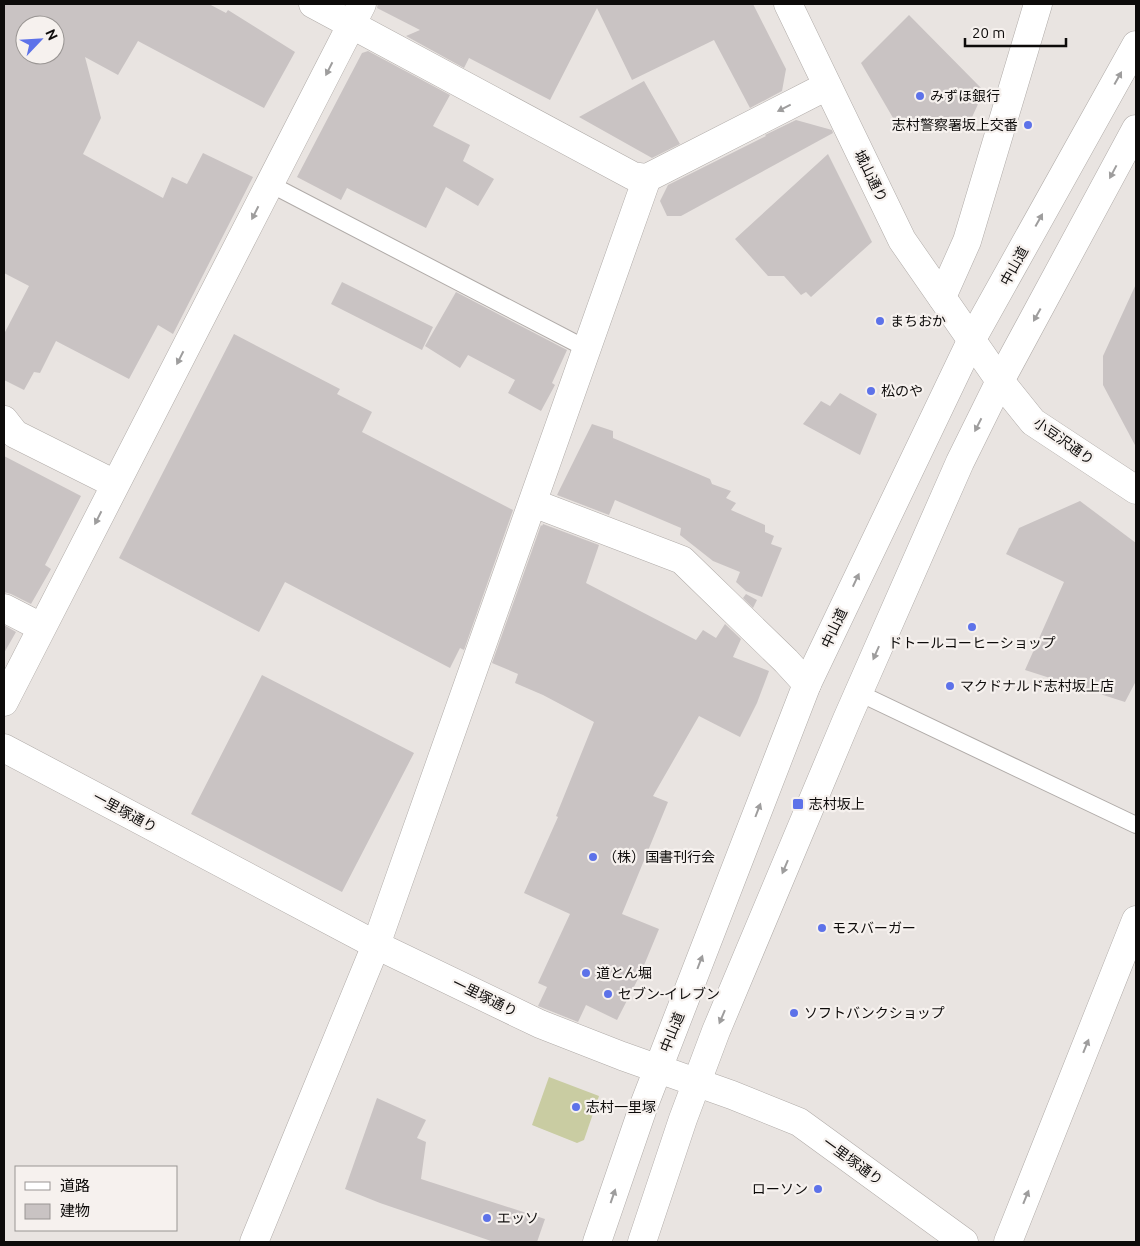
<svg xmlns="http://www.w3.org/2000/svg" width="1140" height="1246" font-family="Ubuntu,'Noto Sans JP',sans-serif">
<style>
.green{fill:#c9cca2}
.building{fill:#c9c3c3;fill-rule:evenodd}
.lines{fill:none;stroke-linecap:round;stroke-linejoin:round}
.service-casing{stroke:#b0aba8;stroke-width:18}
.minor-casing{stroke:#b0aba8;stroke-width:29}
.tertiary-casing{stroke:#b0aba8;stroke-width:29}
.trunk-casing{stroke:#b0aba8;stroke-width:29}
.service{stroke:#fff;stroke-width:16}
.minor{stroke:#fff;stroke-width:28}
.tertiary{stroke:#fff;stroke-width:28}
.trunk{stroke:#fff;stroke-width:28}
.oneway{fill:#9e9d9d}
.poi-dot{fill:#5d72e9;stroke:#f6f1ee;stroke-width:2}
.labels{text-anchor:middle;stroke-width:4.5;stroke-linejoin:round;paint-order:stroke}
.poi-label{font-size:14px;fill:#0d0b0a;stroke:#f6f1ee;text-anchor:start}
.street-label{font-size:14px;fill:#0d0b0a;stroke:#f6f1ee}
</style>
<rect width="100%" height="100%" fill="#e9e4e1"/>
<path class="green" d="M549,1077L599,1096L584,1140L577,1143L532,1125Z"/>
<path class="building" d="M4,4H209L226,13L228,10L295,52L264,108L138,41L118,75L85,57L101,118L83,154L163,198L172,177L187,184L203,153L253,177L173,334L158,325L129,379L56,341L40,373L34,372L24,390L4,380V334L29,286L4,273ZM25,25H55V55H25Z
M378,4H753L786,69L782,91L750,108L714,40L632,80L597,8L550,100L469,58L464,68L406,36L420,30L377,8Z
M909,15L984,91L968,126L896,123L861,63Z
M368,51L450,95L433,126L470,145L463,161L494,179L478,206L446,187L426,228L347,188L341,200L297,177L362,53Z
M644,81L680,144L652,158L579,117Z
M796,120L832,130L833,133L681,216H667L660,201L668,185L766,136L765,135Z
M828,154L872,242L811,297L806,292L801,295L784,276H768L735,239Z
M342,282L433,327L422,350L331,304Z
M1136,284V447L1103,385V356Z
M456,292L567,350L552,383L555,385L541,411L508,393L515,380L468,355L460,368L425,346Z
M234,334L340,389L337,394L372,412L362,432L513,510L464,650L460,648L450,668L285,582L259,632L119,558Z
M840,393L877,414L860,455L803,424L821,401L830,406Z
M592,424L613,431V438L710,479L712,484L731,491L726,498L736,503L731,510L765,525V532L774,536L771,544L782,548L762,597L746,591L736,582L740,572L713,561L680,535L681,528L615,500L609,515L557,495Z
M4,456L81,496L45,565L51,569L31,604L11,594L4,592Z
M1080,501L1136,543V681L1125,702L1025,670L1064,582L1006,554L1019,528Z
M543,524L599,545L586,583L696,640L703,630L716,638L725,624L741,639L733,657L769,671L757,703L740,737L699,716L653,796L668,802L622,914L659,929L640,975L617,1020L586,1005L578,1022L538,1006L547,987L538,983L570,914L524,893L558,817L556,816L594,722L543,695L515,683L518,674L492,663L541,525L542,526Z
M746,594L757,600L753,608L743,598Z
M4,625L16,632L4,653Z
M262,675L414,753L342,892L191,814Z
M377,1098L426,1120L417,1138L426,1142L421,1179L545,1219L537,1242H494L380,1203L345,1189Z"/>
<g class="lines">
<g class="service-casing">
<path id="service" d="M270,184L587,349
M859,693L1136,825"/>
</g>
<g class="minor-casing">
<path id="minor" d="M313,4L633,176L647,178L827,86
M942,297L967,241L1038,4
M4,420L15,434L115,484
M533,503L682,560L786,661L807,684
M4,608L41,627
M4,702L362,4
M254,1242L376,945L647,178
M1008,1242L1136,920"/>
</g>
<g class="tertiary-casing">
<path id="tertiary" d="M788,4L902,240L1000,381L1033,422L1136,490
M4,748L376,945L540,1024L622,1056L732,1095L799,1122L964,1242"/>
</g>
<g class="trunk-casing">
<path id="trunk" d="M597,1242L644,1105L807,684L972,339L1136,45
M642,1242L683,1119L716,1031L847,719L960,462L1000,381L1136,129"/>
</g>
<use href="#service" class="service"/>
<use href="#minor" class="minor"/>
<use href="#tertiary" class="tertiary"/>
<use href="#trunk" class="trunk"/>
</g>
<defs><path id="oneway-solid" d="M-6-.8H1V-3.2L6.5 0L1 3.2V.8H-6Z" transform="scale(1.25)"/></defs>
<g class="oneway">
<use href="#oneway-solid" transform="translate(329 69) rotate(117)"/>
<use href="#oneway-solid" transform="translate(1118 78) rotate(-61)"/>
<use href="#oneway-solid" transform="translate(784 108) rotate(153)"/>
<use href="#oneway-solid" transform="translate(1113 172) rotate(118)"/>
<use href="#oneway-solid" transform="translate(255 213) rotate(117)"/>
<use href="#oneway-solid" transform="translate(1039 220) rotate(-61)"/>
<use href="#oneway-solid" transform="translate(1037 315) rotate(119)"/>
<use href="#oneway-solid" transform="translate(180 358) rotate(117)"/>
<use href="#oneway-solid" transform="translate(978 425) rotate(117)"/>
<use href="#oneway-solid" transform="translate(98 518) rotate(117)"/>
<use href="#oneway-solid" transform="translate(856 580) rotate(-65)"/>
<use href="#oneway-solid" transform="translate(876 653) rotate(114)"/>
<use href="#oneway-solid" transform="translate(758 810) rotate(-69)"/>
<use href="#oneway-solid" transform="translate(785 867) rotate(113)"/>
<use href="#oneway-solid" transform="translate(700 962) rotate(-69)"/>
<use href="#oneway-solid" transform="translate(722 1017) rotate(113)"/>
<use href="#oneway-solid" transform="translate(1086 1046) rotate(-68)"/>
<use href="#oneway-solid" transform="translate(613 1196) rotate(-71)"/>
<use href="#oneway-solid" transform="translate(1026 1197) rotate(-68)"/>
</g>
<g class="poi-dot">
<circle cx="920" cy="96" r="5"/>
<circle cx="1028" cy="125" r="5"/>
<circle cx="880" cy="321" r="5"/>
<circle cx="871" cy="391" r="5"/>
<circle cx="972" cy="627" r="5"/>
<circle cx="950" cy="686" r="5"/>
<rect x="792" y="798" width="12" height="12" rx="2.5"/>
<circle cx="593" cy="857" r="5"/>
<circle cx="822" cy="928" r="5"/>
<circle cx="586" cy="973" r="5"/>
<circle cx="608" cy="994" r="5"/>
<circle cx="794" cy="1013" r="5"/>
<circle cx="576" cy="1107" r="5"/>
<circle cx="818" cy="1189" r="5"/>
<circle cx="487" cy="1218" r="5"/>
</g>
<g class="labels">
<g class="poi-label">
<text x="930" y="101">みずほ銀行</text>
<text x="1018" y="130" text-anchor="end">志村警察署坂上交番</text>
<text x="890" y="326">まちおか</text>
<text x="881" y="396">松のや</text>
<text x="972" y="648" text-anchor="middle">ドトールコーヒーショップ</text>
<text x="960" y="691">マクドナルド志村坂上店</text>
<text x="809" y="809">志村坂上</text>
<text x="603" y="862">（株）国書刊行会</text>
<text x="832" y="933">モスバーガー</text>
<text x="596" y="978">道とん堀</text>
<text x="618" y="999">セブン-イレブン</text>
<text x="804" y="1018">ソフトバンクショップ</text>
<text x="586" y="1112">志村一里塚</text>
<text x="808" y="1194" text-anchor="end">ローソン</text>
<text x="497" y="1223">エッソ</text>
</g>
<g class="street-label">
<text transform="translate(871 176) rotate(64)" y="5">城山通り</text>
<text transform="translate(1014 266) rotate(-61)" y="5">中山道</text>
<text transform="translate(1064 441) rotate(35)" y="5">小豆沢通り</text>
<text transform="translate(834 628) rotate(-65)" y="5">中山道</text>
<text transform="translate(125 812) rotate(28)" y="5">一里塚通り</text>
<text transform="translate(485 997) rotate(26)" y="5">一里塚通り</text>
<text transform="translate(672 1032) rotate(-68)" y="5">中山道</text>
<text transform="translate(853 1161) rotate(36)" y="5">一里塚通り</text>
</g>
</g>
<rect width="1140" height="1246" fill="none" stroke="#0d0b0a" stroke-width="10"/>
<rect x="15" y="1166" width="162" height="65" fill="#f6f1ee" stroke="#999593"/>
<rect x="25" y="1182" width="25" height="8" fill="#ffffff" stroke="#999593"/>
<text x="60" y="1191" font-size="15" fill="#0d0b0a">道路</text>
<rect x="25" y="1204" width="25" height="15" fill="#c9c3c3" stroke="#999593"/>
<text x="60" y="1216" font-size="15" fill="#0d0b0a">建物</text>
<g transform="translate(40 40) rotate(65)"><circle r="24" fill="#f6f1ee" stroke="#999593"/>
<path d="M0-4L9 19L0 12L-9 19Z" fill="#5d72e9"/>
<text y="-8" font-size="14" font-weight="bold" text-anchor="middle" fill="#0d0b0a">N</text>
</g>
<path d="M965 38v8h101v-8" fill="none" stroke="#0d0b0a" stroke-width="2.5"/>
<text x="972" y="38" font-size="15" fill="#0d0b0a" stroke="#f6f1ee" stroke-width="4" paint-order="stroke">20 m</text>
</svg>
